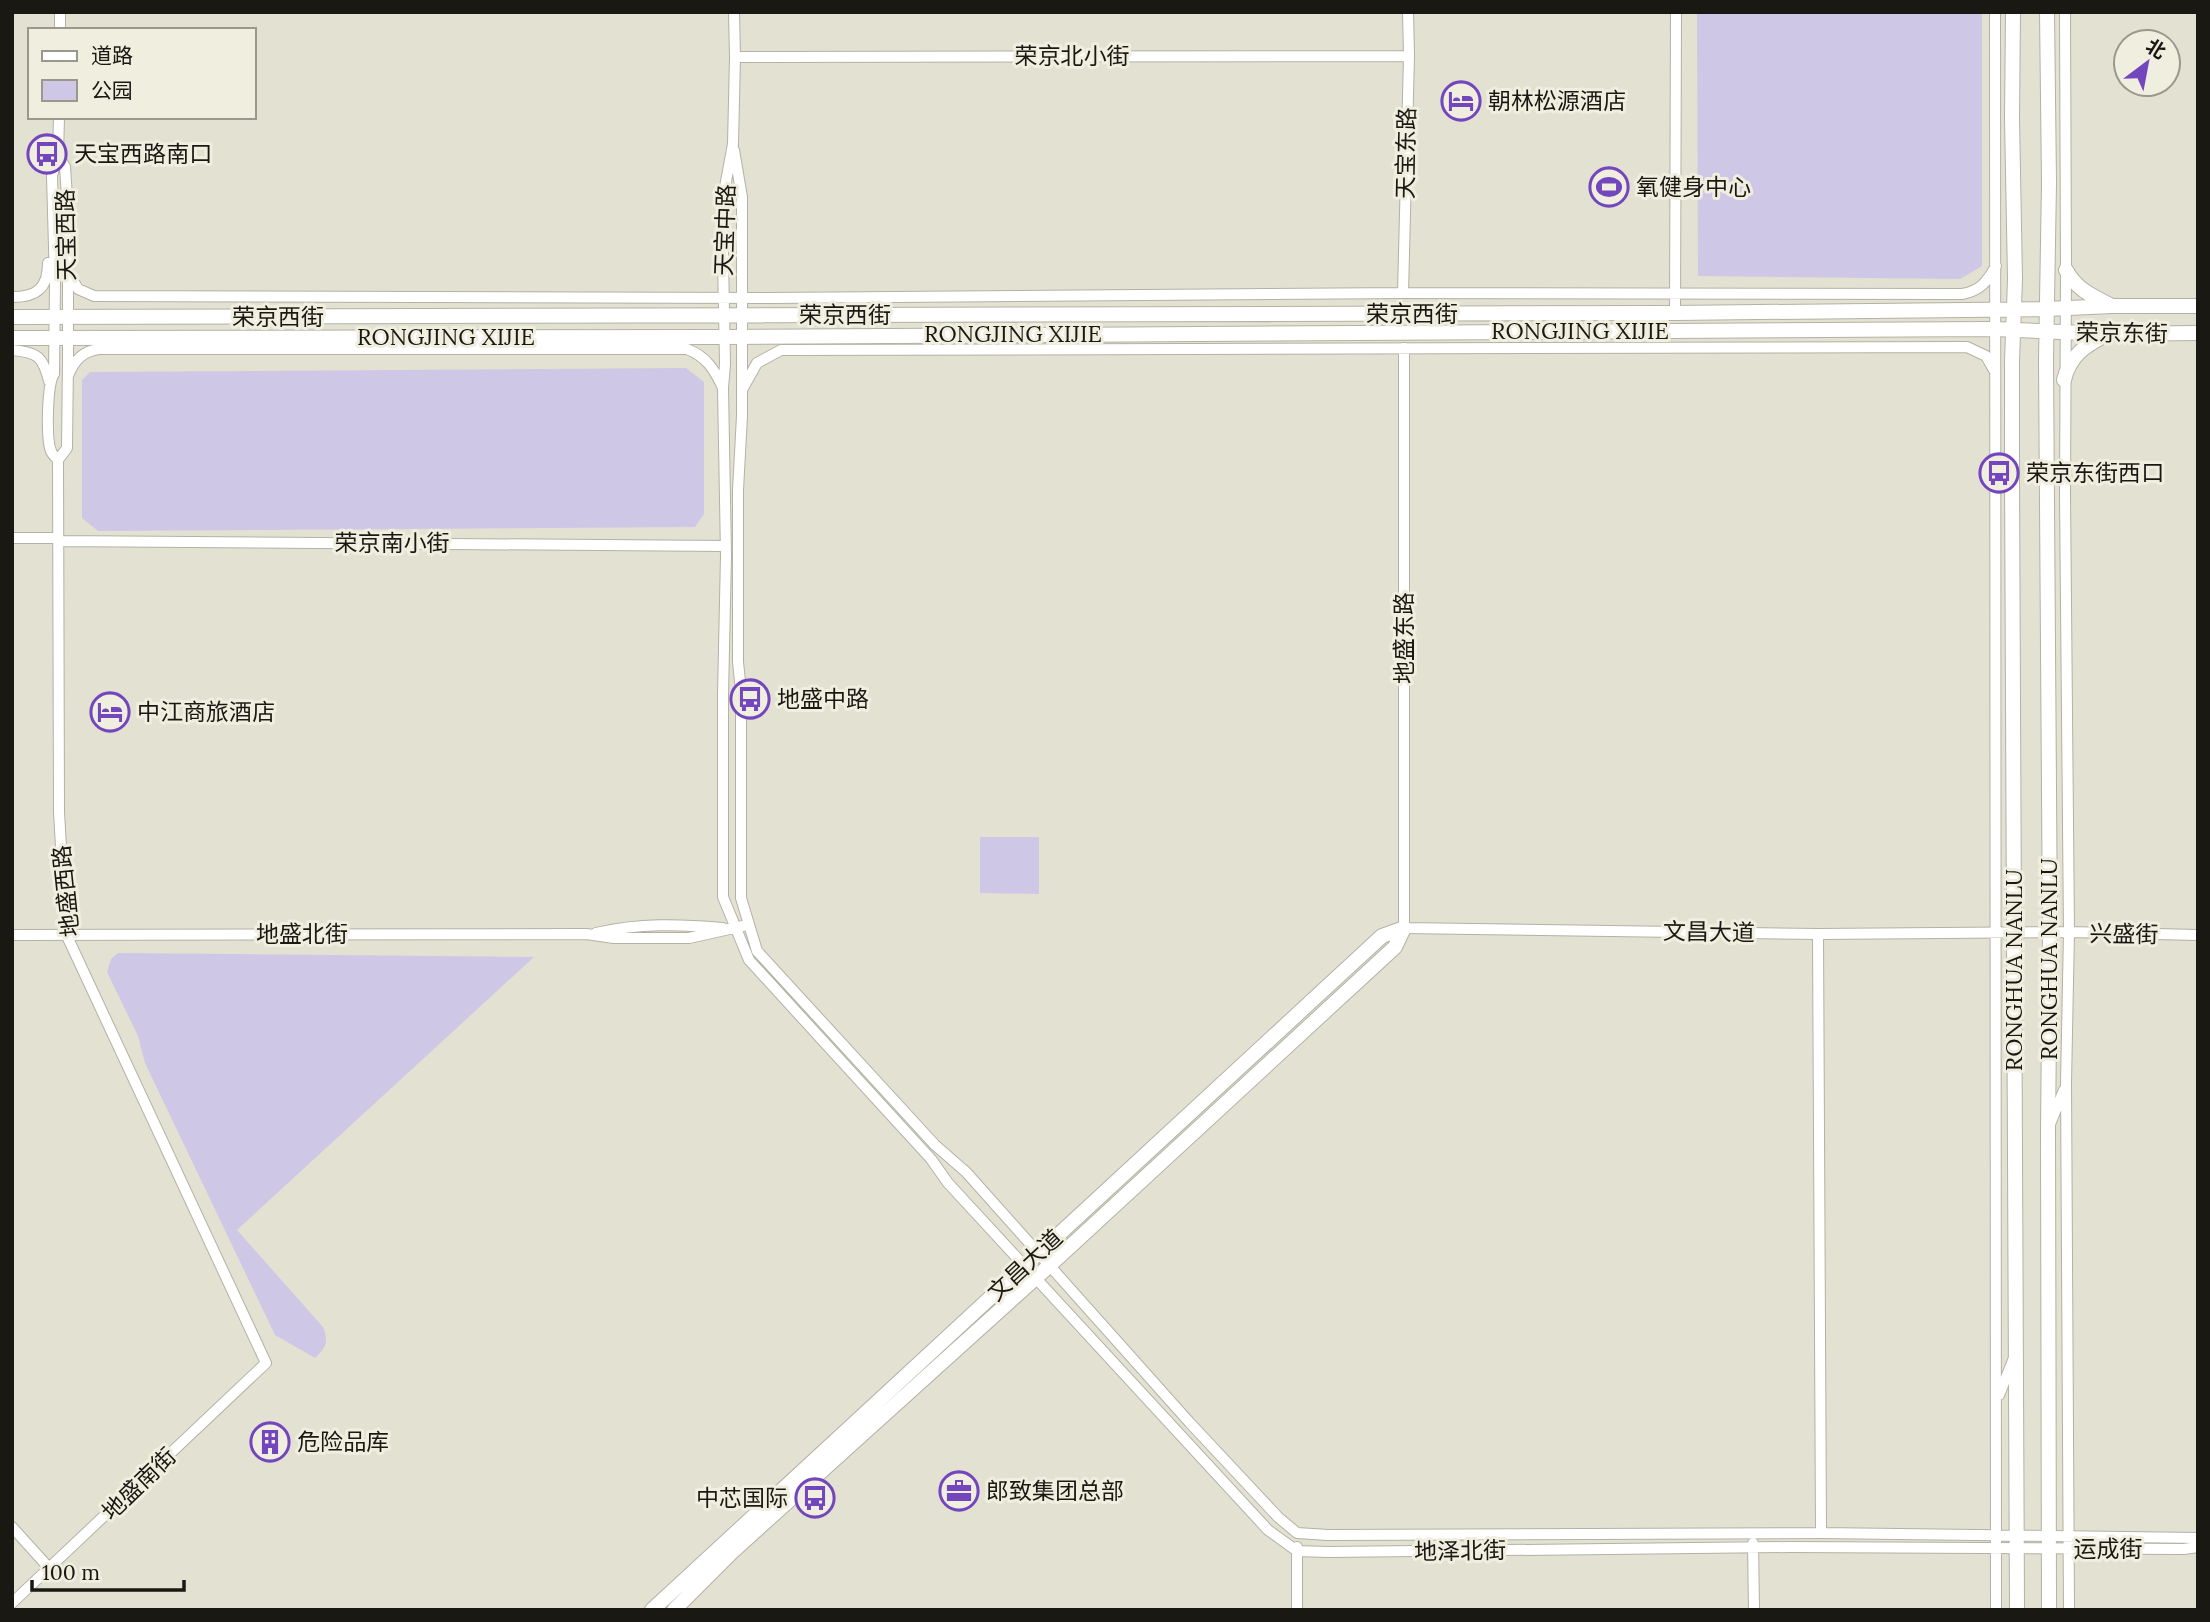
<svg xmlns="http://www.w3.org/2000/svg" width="2210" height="1622" font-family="Lora,'Noto Sans SC',serif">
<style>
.green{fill:#cfc7e6}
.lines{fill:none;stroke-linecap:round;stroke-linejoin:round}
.minor-casing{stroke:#b3b2a4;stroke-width:12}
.major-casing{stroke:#b3b2a4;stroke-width:16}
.minor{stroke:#fff;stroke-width:10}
.major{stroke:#fff;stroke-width:14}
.labels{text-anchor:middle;stroke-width:6;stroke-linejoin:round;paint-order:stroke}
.street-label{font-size:23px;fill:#191813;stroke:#f0eedf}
.poi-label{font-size:23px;fill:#191813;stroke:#f0eedf;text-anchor:start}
</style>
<rect width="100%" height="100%" fill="#e2e1d2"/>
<path class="green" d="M1697,12H1982V266L1960,279L1698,276Z
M686,368L704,382V514L695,527L98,531L82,518V380L90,372Z
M980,837H1039V894L980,893Z
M118,953L534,957L237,1230L323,1327C329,1341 326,1348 315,1358L275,1335L145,1063L138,1036L107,972L111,959Z"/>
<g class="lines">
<g class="minor-casing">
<path id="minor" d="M734,12L735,57L733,144L722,203L725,364L723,388L726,555L723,695V897L749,960L931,1159L948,1183L1268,1530L1297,1551L1328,1552L1790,1547L2184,1549L2198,1547
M1995,12L1996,1610
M2065,12L2066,270L2065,494L2069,932L2066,1083L2069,1610
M60,30V12
M735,57L1409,56
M734,150L742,197V416L738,490V662L741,691V898L757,951L935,1145L966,1172L1190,1423L1278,1517L1297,1533L1328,1535L1821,1533L2198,1538
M68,272L78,289L94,296L769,298L1403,293L1962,294C1980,291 1987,282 1996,266
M1403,293L1409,56L1408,12
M12,297C37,297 48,288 48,263
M1675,313L1676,12
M1404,348V928L1818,934L2069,932L2198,935
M12,350C38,352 43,357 49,381
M68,376C74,360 83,351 99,349H687C707,357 714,369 723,388
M743,388L757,363L781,350L1967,347L1986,356L1994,370
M58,460L67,448L68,359V211L65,167L58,154
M12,538H58
M58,541L726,546
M596,933C640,923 678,924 723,928
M1818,934L1821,1533
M12,935L586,934L614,938H689L743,926
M2050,1124L2064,1090
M1999,1395L2014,1358
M12,1527L50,1569
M1753,1543L1754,1610
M1297,1547V1610
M12,1603L266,1363L66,934L59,812L58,460C55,457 52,454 51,451C46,439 47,384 54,374L55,282L52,176L58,154L59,117"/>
</g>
<g class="major-casing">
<path id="major" d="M2013,12L2012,118L2015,279L2012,361V475L2017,1610
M2047,12L2049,183L2046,361L2050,933L2048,1130L2049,1610
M2066,270C2076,289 2092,296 2110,305
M12,317L1675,313L2047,309L2112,306H2198
M12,338L724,337L1995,329L2107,334L2198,333
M2064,380C2070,356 2084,346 2106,335
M652,1610L1382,936L1404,928
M674,1610L732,1552L1050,1265L1395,947L1404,928"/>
</g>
<use href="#minor" class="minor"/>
<use href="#major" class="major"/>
</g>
<defs>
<g id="hotel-ring" transform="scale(2.0125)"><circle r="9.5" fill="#f0eedf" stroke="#7346be" stroke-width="1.5"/><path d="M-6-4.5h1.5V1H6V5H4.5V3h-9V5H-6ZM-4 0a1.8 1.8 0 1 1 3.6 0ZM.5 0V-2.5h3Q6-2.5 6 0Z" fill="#7346be"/></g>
<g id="bus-ring" transform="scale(2.0125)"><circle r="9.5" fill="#f0eedf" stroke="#7346be" stroke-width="1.5"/><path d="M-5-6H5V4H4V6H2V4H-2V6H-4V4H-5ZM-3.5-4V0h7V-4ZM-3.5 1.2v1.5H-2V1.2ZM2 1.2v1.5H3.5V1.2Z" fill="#7346be"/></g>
<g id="stadium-ring" transform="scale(2.0125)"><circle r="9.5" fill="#f0eedf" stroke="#7346be" stroke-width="1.5"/><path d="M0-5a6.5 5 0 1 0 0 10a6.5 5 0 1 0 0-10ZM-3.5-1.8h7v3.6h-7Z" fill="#7346be"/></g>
<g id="building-ring" transform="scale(2.0125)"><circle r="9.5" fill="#f0eedf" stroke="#7346be" stroke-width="1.5"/><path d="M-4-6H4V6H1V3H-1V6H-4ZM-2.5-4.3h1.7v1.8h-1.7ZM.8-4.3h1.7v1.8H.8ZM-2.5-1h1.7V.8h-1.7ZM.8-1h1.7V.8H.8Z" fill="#7346be"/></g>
<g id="office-ring" transform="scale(2.0125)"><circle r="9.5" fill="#f0eedf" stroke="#7346be" stroke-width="1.5"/><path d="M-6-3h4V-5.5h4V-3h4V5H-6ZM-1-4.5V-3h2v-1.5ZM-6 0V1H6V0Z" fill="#7346be"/></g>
</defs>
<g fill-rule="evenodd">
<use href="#hotel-ring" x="1461" y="101"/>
<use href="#bus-ring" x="47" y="154"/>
<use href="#stadium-ring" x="1609" y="187"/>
<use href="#bus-ring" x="1999" y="473"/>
<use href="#bus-ring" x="750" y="699"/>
<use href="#hotel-ring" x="110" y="712"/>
<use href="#building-ring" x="270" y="1442"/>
<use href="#office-ring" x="959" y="1491"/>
<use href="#bus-ring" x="815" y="1498"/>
</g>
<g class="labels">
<g class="street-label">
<text x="1072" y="64">荣京北小街</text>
<text transform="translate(1406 153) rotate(-89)" y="8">天宝东路</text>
<text transform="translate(725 230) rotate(-88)" y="8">天宝中路</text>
<text transform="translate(66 235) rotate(-91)" y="8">天宝西路</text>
<text x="1412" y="322">荣京西街</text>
<text x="845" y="323">荣京西街</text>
<text x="278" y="325">荣京西街</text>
<text x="1580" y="339">RONGJING XIJIE</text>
<text transform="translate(2122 333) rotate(1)" y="8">荣京东街</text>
<text x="1013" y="342">RONGJING XIJIE</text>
<text x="446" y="345">RONGJING XIJIE</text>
<text x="392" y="551">荣京南小街</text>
<text transform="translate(1404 638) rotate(-90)" y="8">地盛东路</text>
<text transform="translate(66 891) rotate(-96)" y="8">地盛西路</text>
<text transform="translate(1709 932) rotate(1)" y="8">文昌大道</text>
<text x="302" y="942">地盛北街</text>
<text transform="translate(2124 934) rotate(1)" y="8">兴盛街</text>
<text transform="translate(2049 959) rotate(-90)" y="8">RONGHUA NANLU</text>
<text transform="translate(2014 970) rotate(-90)" y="8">RONGHUA NANLU</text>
<text transform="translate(1025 1265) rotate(-43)" y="8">文昌大道</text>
<text transform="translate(139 1484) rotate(-44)" y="8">地盛南街</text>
<text x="2108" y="1557">运成街</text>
<text transform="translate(1460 1551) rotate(-1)" y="8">地泽北街</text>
</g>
<g class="poi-label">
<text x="1488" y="109">朝林松源酒店</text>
<text x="74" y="162">天宝西路南口</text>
<text x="1636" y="195">氧健身中心</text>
<text x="2026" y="481">荣京东街西口</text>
<text x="777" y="707">地盛中路</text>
<text x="137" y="720">中江商旅酒店</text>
<text x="297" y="1450">危险品库</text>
<text x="986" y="1499">郎致集团总部</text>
<text x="788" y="1506" text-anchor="end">中芯国际</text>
</g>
</g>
<rect width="2210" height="1622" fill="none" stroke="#191813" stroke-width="28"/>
<rect x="28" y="28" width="228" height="91" fill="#f0eedf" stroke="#9a988d" stroke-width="2"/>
<rect x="42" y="51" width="35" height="10" fill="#ffffff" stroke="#9a988d" stroke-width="2"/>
<text x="91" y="63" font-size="21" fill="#191813">道路</text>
<rect x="42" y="80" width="35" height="21" fill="#cfc7e6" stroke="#9a988d" stroke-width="2"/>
<text x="91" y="98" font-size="21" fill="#191813">公园</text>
<g transform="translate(2147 63) rotate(32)"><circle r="33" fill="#f0eedf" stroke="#9a988d" stroke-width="2"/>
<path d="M0-5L12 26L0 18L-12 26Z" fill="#7346be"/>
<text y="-10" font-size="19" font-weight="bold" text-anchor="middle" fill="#191813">北</text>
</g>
<path d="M32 1580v10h152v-10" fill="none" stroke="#191813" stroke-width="3.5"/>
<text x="42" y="1580" font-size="21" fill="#191813" stroke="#f0eedf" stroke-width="5" paint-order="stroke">100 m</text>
</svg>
